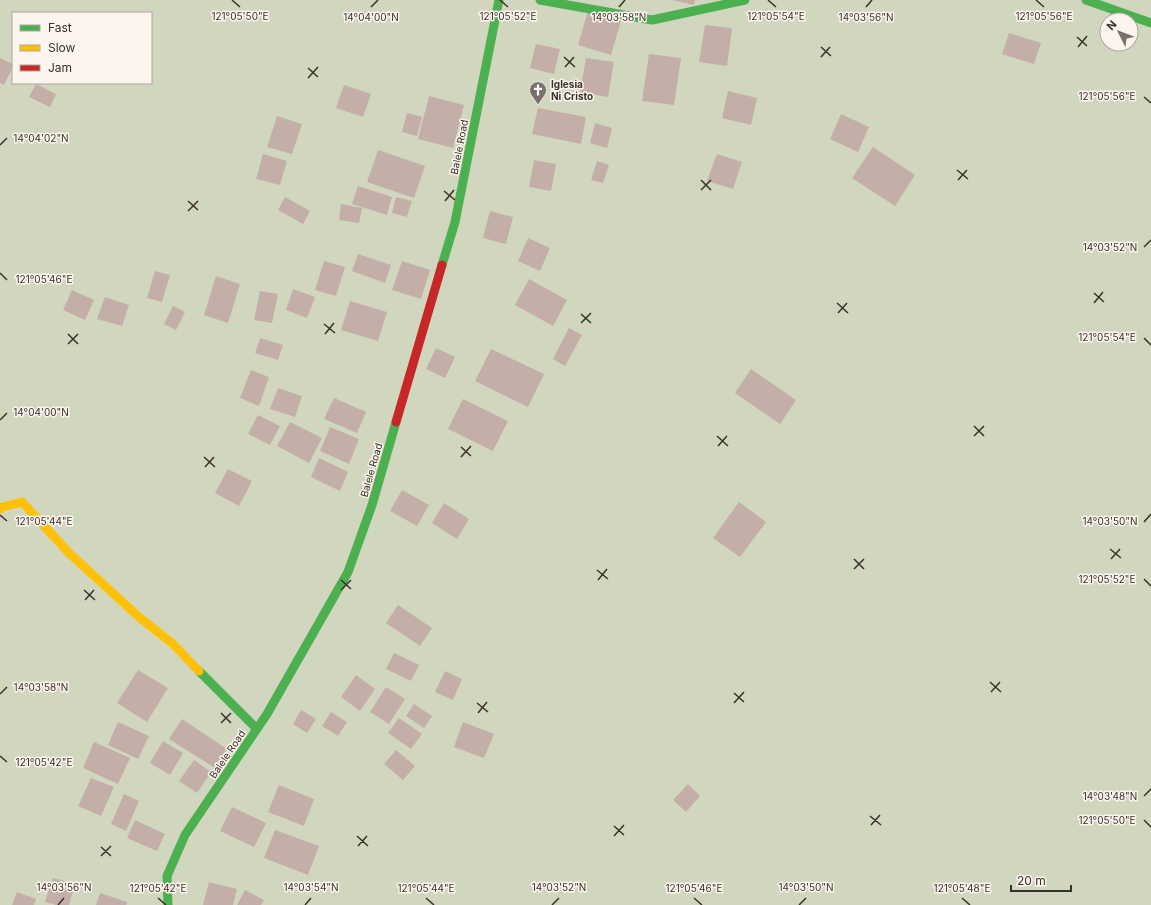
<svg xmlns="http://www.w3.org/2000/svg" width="1151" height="905" font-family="Inter,sans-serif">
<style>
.green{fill:#d1d6bf;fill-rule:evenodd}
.building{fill:#c3afa7}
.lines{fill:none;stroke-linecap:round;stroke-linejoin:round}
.fast{stroke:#4caf50;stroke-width:9}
.slow{stroke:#ffc107;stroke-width:9}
.jam{stroke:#c62828;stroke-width:9}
.ticks{fill:none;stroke:#3b302b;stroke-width:1.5}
.labels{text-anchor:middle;stroke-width:3;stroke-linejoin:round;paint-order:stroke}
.poi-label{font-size:10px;font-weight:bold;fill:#3b302b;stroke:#fbf5ee;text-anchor:start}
.street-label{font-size:10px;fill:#3b302b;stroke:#fbf5ee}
.ticks-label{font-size:10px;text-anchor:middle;fill:#3b302b;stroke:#fbf5ee;stroke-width:3;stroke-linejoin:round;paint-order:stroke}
</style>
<rect width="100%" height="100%" fill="#f0ebe5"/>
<path class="green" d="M0,0H1151V905H0ZM13,13H151V83H13ZM1107,20H1131V44H1107Z"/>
<path class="building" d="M672,0H695L694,5Z
M588,11L621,21L611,55L578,45Z
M705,25L732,28L727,66L699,62Z
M1009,33L1041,43L1034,64L1002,54Z
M536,44L560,49L554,74L530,68Z
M649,54L681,58L674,105L642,101Z
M0,58L13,64V67L4,85L0,83Z
M586,58L614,62L608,97L580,92Z
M36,84L56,94L50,107L29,97Z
M344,85L371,94L363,117L336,108Z
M728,91L757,98L751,125L722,118Z
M429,96L464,105L453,148L418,139Z
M538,108L586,117L581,144L532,134Z
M407,113L422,117L417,136L402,132Z
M841,114L869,127L858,152L830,139Z
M277,116L302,124L292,154L267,147Z
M595,123L612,128L607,148L590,143Z
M873,147L915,175L895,206L852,178Z
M378,150L425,166L414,198L367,182Z
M263,154L287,161L280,185L256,179Z
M717,154L742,162L733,189L707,181Z
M534,160L556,164L551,191L529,187Z
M597,161L609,165L603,183L591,180Z
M358,186L392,197L387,215L352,204Z
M285,197L310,211L303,224L278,210Z
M396,197L412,201L407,217L392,213Z
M341,204L362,208L359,223L339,220Z
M490,211L513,217L506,244L483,238Z
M528,238L550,248L540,271L518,261Z
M358,254L391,265L385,283L352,271Z
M324,261L345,267L336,296L315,290Z
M402,261L430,270L421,299L392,290Z
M155,271L170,275L162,302L147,298Z
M216,276L240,284L228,323L204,315Z
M529,279L567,300L553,326L515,305Z
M293,289L315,297L307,318L286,310Z
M72,290L94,300L85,320L63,310Z
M260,291L278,294L272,323L254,320Z
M105,297L129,305L122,326L97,319Z
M350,301L387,312L378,341L341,330Z
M173,306L185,312L176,330L164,324Z
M569,328L582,335L565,366L553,359Z
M260,338L283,345L278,360L255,353Z
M436,348L455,357L445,378L426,369Z
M491,349L544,374L528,407L475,381Z
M751,369L796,400L780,424L735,393Z
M251,370L269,377L259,406L240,398Z
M278,388L302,396L295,417L270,409Z
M334,398L366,412L357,433L324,419Z
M463,399L508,421L493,451L448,429Z
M258,415L280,426L270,445L248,434Z
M290,422L322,438L309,463L277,446Z
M330,427L359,439L349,464L320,451Z
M319,458L348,472L340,491L311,477Z
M228,469L252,481L239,506L215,493Z
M402,490L429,505L417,526L390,511Z
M739,502L766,522L740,557L713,538Z
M444,503L469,519L457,539L432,523Z
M398,605L432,628L420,646L386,623Z
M394,653L419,665L411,681L386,669Z
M138,670L168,688L147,722L117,703Z
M445,671L462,679L453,700L435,692Z
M356,675L375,689L360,711L341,697Z
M386,687L405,699L389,724L370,712Z
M414,704L432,716L424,728L406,716Z
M301,710L316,719L307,733L293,724Z
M331,712L347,722L338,736L322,726Z
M399,718L422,734L411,749L388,733Z
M182,719L227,749L215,768L169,739Z
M118,722L149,736L138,759L108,745Z
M463,722L494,734L484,758L454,747Z
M163,741L183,753L170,775L150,763Z
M94,742L130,758L118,784L83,768Z
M396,750L415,766L403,780L384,764Z
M194,760L211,772L197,793L179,781Z
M91,778L114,787L101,816L78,806Z
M688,784L700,796L686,812L673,800Z
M279,785L314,799L304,826L268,812Z
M124,794L139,801L126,831L111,824Z
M232,807L266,823L254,847L220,831Z
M135,820L165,834L157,851L127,838Z
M275,830L319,846L308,875L264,858Z
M53,878L75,884L69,905H56L45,902Z
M209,882L237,889L233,905H203Z
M245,890L264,900L261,905H237Z
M17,892L36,899L34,905H12Z
M100,893L127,902L126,905H96Z"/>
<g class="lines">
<path class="fast" d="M540,0L652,20L745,0
M1086,0L1151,23
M442,265L455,222L499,0
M199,671L257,729
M168,905L167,876L185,835L267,714L348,572L372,505L396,422"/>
<path class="slow" d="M0,509L2,507L22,502L69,553L139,617L173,644L199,671"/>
<path class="jam" d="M396,422L442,265"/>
</g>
<path class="ticks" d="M232,0L240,7M500,0L508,7M768,0L776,7M1036,0L1044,7M371,7L378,0M619,7L625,0M866,7L872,0M1077,37L1087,46M821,47L831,56M1078,47L1087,36M564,57L575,67M821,57L830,47M565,67L574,57M308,68L318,77M308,78L318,67M1144,97L1151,103M0,145L7,138M957,170L968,179M701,180L711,190M958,180L967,170M701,190L711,180M444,191L455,200M188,201L198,210M445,201L454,190M188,211L198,201M1144,247L1151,240M0,273L7,280M1094,293L1104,302M837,303L848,313M1094,303L1103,292M838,313L847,303M581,314L591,323M581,323L591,313M324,324L335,333M68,334L78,344M325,334L334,323M1144,338L1151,345M68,344L78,334M0,420L7,413M974,426L984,436M717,436L728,446M974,436L984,426M718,446L727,436M461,447L471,456M204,457L215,467M461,457L471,446M205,467L214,457M0,515L7,521M1144,522L1151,514M1110,549L1121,558M854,559L864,569M1111,559L1120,549M854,569L864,559M597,570L608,579M1144,579L1151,586M341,580L351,589M598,580L607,569M84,590L95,600M341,590L351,580M85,600L94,590M990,682L1001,692M991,692L1000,682M734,693L744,702M0,694L7,687M477,703L488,712M734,703L744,692M221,713L231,723M478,713L487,702M221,723L231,713M0,756L7,762M1144,796L1151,789M870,816L881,825M1144,820L1151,827M871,825L880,815M614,826L624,835M357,836L368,846M614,836L624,825M358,846L367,836M101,847L111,856M101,856L111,846M158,898L166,905M426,898L434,905M694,898L702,905M962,898L970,905M58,905L64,898M305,905L311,898M552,905L559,898M799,905L806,898"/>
<defs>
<g id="church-pin" transform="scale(0.9)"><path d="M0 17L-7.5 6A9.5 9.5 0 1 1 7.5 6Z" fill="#7a716c" stroke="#fbf5ee"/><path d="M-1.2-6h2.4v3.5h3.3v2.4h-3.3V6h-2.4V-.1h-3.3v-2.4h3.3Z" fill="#fff"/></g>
</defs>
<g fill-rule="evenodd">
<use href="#church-pin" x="538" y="90"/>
</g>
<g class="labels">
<g class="poi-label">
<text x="551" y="88">Iglesia<tspan x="551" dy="12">Ni Cristo</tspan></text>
</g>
<g class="street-label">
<text transform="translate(459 147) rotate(-79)" y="4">Balele Road</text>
<text transform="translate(371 470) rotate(-74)" y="4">Balele Road</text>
<text transform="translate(227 754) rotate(-56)" y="4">Balele Road</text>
</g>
</g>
<g class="ticks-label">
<text x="240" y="20">121°05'50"E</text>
<text x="508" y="20">121°05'52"E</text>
<text x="776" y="20">121°05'54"E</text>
<text x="1044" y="20">121°05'56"E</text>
<text x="371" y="21">14°04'00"N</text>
<text x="619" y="21">14°03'58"N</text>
<text x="866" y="21">14°03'56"N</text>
<text x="1107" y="100">121°05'56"E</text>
<text x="41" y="142">14°04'02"N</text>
<text x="1110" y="251">14°03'52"N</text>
<text x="44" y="283">121°05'46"E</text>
<text x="1107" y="341">121°05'54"E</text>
<text x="41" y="416">14°04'00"N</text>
<text x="44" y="525">121°05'44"E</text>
<text x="1110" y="525">14°03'50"N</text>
<text x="1107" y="583">121°05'52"E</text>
<text x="41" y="691">14°03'58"N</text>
<text x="44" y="766">121°05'42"E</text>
<text x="1110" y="800">14°03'48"N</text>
<text x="1107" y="824">121°05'50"E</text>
<text x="64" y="891">14°03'56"N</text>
<text x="311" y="891">14°03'54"N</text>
<text x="559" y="891">14°03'52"N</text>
<text x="806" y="891">14°03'50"N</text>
<text x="158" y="892">121°05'42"E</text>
<text x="426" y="892">121°05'44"E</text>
<text x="694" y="892">121°05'46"E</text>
<text x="962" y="892">121°05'48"E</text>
</g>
<rect x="12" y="12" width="140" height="72" fill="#fbf5ee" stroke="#aea6a0"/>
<rect x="20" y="25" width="20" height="6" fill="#4caf50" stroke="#aea6a0"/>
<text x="48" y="32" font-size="12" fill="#3b302b">Fast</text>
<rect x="20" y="45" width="20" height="6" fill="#ffc107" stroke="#aea6a0"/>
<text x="48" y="52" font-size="12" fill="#3b302b">Slow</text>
<rect x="20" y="65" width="20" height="6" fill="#c62828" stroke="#aea6a0"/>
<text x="48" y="72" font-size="12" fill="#3b302b">Jam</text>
<g transform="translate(1119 32) rotate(312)"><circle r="19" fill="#fbf5ee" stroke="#aea6a0"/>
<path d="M0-3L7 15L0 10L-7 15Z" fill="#7a716c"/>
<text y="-6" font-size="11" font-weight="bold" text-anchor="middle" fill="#3b302b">N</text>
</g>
<path d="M1011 885v6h60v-6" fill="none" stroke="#3b302b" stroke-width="2"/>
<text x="1017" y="885" font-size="12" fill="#3b302b" stroke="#fbf5ee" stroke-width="3" paint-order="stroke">20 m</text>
</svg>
